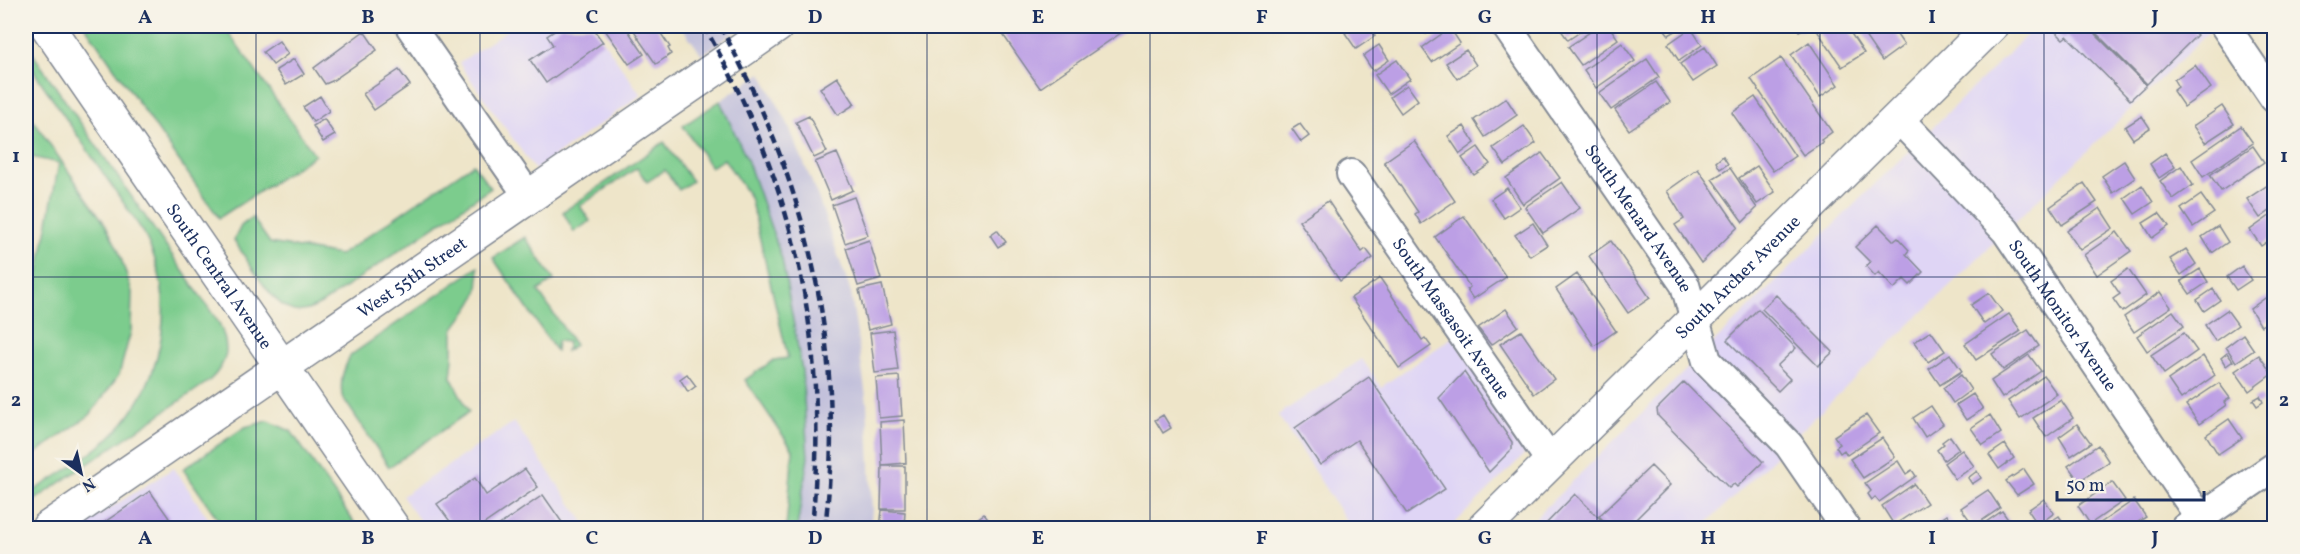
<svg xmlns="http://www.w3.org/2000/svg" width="2300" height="554" font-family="Vollkorn,serif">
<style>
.built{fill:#dfd5f5}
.industrial{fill:#c3c1db}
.green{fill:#7bcc8d;stroke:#4b7e76;stroke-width:1.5}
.building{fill:#bc9fe5}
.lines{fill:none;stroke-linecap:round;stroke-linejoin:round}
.minor-casing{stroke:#848a94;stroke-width:32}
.major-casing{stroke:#848a94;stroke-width:36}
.minor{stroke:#fff;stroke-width:28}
.major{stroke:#fff;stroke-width:33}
.rail{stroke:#1b2f5e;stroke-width:4.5;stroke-dasharray:9 4.5;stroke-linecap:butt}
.grid{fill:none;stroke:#1b2f5e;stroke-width:1.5;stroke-opacity:0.55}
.labels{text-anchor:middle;stroke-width:6;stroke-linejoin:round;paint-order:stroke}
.street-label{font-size:18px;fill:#1b2f5e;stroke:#f7f3e8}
.neatline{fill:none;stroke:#1b2f5e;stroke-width:2}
.grid-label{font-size:20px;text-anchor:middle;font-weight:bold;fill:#1b2f5e}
</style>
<rect width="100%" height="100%" fill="#f7f3e8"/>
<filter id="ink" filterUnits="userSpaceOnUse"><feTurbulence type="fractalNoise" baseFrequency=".0167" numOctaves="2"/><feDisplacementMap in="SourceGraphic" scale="12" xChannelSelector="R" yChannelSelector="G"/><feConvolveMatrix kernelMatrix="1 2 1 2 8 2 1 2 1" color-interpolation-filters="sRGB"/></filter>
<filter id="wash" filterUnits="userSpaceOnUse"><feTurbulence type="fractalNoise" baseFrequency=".008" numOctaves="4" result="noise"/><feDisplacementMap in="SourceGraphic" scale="24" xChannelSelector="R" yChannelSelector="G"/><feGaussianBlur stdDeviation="1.35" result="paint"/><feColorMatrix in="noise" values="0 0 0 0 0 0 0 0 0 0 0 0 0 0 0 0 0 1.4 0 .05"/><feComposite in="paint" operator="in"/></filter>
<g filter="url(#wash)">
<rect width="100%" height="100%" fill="#eee5c9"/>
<path class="built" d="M513,26H593L641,95L535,170L459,63Z
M2036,26H2215L1702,528H1525Z
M1453,337L1528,451L1450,528H1351L1278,415L1362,359L1381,387Z
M514,422L588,528H425L402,496Z
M174,468L212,524L205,528H78Z"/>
<path class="industrial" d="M681,26H743L702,55Z
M761,73L787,122L818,197L851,293L867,403L872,510L870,528H797L808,457L802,370L782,259L748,162L720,101Z"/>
<path class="green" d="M85,26H224L315,155L219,218Z
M26,44L219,323C230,347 229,362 209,381L26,506V496C58,474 99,453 124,422C159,379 173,316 156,263C153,252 148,243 144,233L26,60Z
M720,101L748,162L782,259L802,370L808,457L797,528H786L793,450L745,380L774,360L788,358L750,197L724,159L711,167L683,126Z
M26,110L105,224L118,249L132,292L131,331L119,375L90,415L26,460V339L59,163L26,156Z
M664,142L692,181L679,190L665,170L647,182L637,168L580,206L590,221L574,232L563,212Z
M473,164L491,188L321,304C313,308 304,313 294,311C272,306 247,259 234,240L241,226L252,217L270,243L340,255Z
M525,237L554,280L538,291L575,345L566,351L568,342L557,341L556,351L493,258Z
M478,267C482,301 470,304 453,330V358L451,377L469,412L389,467L342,396C340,380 343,369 351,355Z
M268,421L291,431L358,528H224L183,469L245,427Z"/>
<g id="blocks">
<path class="building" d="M562,26H591L603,42L546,83L530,60L553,45L547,36Z
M605,26H625L644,54L629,64L603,27Z
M631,26H656L670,47L668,48L671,54L656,64L638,38H639Z
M997,26H1131L1040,88Z
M1356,26H1368L1375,36L1356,49L1345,33Z
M1420,26H1438L1426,34Z
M1558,26H1589L1568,40Z
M1599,26H1609L1618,39L1581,65L1568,47Z
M1662,26H1684L1669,35Z
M1796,26H1810L1799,31Z
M1814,26H1846L1864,53L1842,67Z
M1858,26H1891L1904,45L1882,61Z
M2050,26H2087L2146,85L2130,100L2067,36L2063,39Z
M2089,26H2188L2197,35L2147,84Z
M1450,28L1460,43L1432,62L1422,48Z
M1691,28L1702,45L1679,61L1668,44Z
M364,31L377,50L332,81L325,84L314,68Z
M279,41L288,54L273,65L263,52Z
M1809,42L1838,85L1820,97L1791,55Z
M1622,43L1635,61L1596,88L1584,70Z
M1379,45L1389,60L1373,71L1363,56Z
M1705,47L1717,66L1693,82L1680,64Z
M1466,50L1476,65L1457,79L1446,63Z
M1781,58L1832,132L1821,140L1823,142L1803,155L1751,79Z
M294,59L304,74L286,85L276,70Z
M1647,59L1659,77L1611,110L1599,93Z
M1397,60L1410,79L1388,94L1375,75Z
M2195,65L2211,88L2184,107L2173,91L2178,87L2174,80Z
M399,70L410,85L374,110L363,94Z
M837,77L855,104L838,115L820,88Z
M1656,82L1670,102L1629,130L1615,110Z
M1407,85L1418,100L1401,113L1390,97Z
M320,96L329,111L313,122L303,107Z
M1755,97L1795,156L1773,171L1732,113Z
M1506,98L1517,115L1485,137L1474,120Z
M2222,106L2234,124L2205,143L2193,126Z
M809,116L827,152L814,158L796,122Z
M2142,116L2150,128L2133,139L2125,127Z
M324,119L335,135L323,142L313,126Z
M1300,124L1309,136L1301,142L1292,129Z
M1464,126L1475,143L1460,154L1448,136Z
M1524,126L1536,143L1505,165L1493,148Z
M2241,126L2253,143L2203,177L2192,160Z
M1414,141L1455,201L1421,224L1415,214L1418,212L1384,162Z
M2253,146L2264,162L2221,191L2210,175Z
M1478,147L1490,164L1474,175L1462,158Z
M837,153L853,190L831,200L815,162Z
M1542,153L1560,178L1523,204L1506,178Z
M2165,153L2175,167L2159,178L2150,164Z
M1723,156L1728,164L1720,169L1716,162Z
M2124,161L2135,178L2113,193L2102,176Z
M1757,166L1775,192L1757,204L1739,178Z
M2181,166L2193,185L2173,199L2160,181Z
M1730,168L1757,208L1743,222L1712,179Z
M1698,169L1738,227L1701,263L1675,225L1684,219L1667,191Z
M2274,181V208L2260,218L2247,199Z
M1562,182L1580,208L1543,233L1525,207Z
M2084,183L2097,202L2062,225L2050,207Z
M2142,185L2153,202L2135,214L2124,198Z
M1507,188L1520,207L1504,218L1491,199Z
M2201,195L2214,213L2193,227L2181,209Z
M854,197L868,235L845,243L832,205Z
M1328,201L1362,252L1366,249L1373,258L1340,281L1299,221Z
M2100,208L2113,228L2080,250L2067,231Z
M2159,213L2169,226L2152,238L2143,223Z
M2274,213V237L2261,246L2250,230Z
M1464,216L1506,277L1473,299L1467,290L1470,287L1435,237Z
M1533,223L1547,245L1530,256L1515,235Z
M1878,225L1894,241L1898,238L1909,250L1906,254L1923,272L1910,285L1904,279L1894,289L1879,272L1875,276L1866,266L1870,262L1855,247Z
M2218,226L2228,242L2212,253L2202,237Z
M997,230L1006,242L998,247L990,235Z
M2117,232L2131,251L2097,275L2084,255Z
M869,240L881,279L858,286L846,248Z
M1611,241L1650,298L1628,313L1589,256Z
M2186,249L2196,264L2181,275L2170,259Z
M2242,266L2251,280L2236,290L2227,277Z
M2128,269L2146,295L2122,312L2113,299L2120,294L2111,281Z
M2200,269L2208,282L2190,294L2181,281Z
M1577,274L1616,331L1594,346L1556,289Z
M1380,278L1422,340L1425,338L1431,346L1399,368L1351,298Z
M882,285L891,324L868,330L859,290Z
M2213,289L2220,300L2204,311L2197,300Z
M2160,292L2171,307L2134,332L2124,317Z
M1989,293L2002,311L1984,324L1971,305Z
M1776,295L1833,352L1818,366L1762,309Z
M2268,296L2274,305V317L2261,326L2250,309Z
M1506,309L1518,326L1491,345L1478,328Z
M1758,309L1796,348L1777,366L1790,379L1778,391L1727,340Z
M2227,310L2238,325L2215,341L2205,325Z
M2173,311L2184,326L2147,351L2137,336Z
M2009,314L2021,331L1976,360L1965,344Z
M2274,327V340L2269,331Z
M893,330L898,370L875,373L870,333Z
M2028,330L2039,346L2003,370L1992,354Z
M1521,331L1554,379L1534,394L1500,344Z
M1931,331L1945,351L1928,362L1914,342Z
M2184,333L2197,351L2164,374L2151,355Z
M2243,334L2254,350L2236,362L2226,347Z
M2227,353L2233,361L2226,366L2221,358Z
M1950,354L1962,371L1940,385L1929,369Z
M2029,355L2041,371L2002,398L1991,381Z
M2259,355L2272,374L2249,391L2235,371Z
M2203,356L2215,375L2181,399L2168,380Z
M1464,372L1512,442V449L1489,472L1439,398Z
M687,374L696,386L688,392L680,379Z
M1961,375L1971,390L1953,403L1943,388Z
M899,376L902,416L879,418L876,378Z
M2044,376L2057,394L2020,419L2008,401Z
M1369,377L1445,489L1407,514L1357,440L1320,465L1295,428Z
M1684,382L1763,462L1737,487L1734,484L1729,488L1658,416L1657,409Z
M2219,383L2230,398L2224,402L2226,405L2199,424L2186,405Z
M1973,394L1983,409L1966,420L1956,405Z
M2260,396L2263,402L2257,406L2253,400Z
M2061,400L2073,418L2046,437L2033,418Z
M1931,406L1943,424L1925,437L1913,418Z
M1163,415L1171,428L1163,433L1155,420Z
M1866,415L1879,433L1847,455L1844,450L1840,453L1836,447L1840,444L1834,436Z
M1990,415L2001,433L1983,445L1971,428Z
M2229,419L2242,438L2218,454L2206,435Z
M904,420L906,463L882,465L880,422Z
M2077,424L2091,443L2071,456L2059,437Z
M1950,436L1959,449L1944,460L1937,450L1944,444L1942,442Z
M1882,438L1895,457L1863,478L1850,459Z
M2005,444L2014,458L1999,469L1989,455Z
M2098,445L2109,462L2079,481L2068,466Z
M1962,450L1974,466L1955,479L1944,463Z
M1898,461L1906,474L1912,470L1916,476L1879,502L1875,497L1872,500L1868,494L1871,491L1865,483Z
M882,466H905V509H881Z
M1651,466L1670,485L1631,524L1635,528H1611L1599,516Z
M525,469L538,487L478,528H455L437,504L475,478L486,495Z
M2024,469L2034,484L2017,495L2006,481Z
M1977,471L1981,478L1972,484L1968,478Z
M2112,482L2125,500L2090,524L2078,506Z
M1914,484L1927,503L1894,525L1882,506Z
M1988,490L2000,508L1974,526L1961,508Z
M150,491L169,518L154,528H96Z
M1575,494L1609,528H1547L1544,526Z
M543,495L566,528H495Z
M2044,499L2054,513L2038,525L2028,510Z
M2134,500L2146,517L2129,528H2093Z
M882,510L905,512L904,528H880Z
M2002,511L2014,528H1979V527Z
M984,514L993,526L990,528H983L977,519Z
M1947,515L1956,528H1928Z
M2059,516L2067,528H2041Z"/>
</g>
</g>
<g filter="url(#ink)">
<use href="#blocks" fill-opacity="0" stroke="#848a94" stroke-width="1.5"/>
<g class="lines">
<g class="minor-casing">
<g id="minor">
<path d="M410,26L529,197"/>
<path id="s1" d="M1506,26L1685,285L1707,361L1789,445L1846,528"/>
<path d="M2225,26L2274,98"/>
<path id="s2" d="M1898,118L2006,231L2207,528"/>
<path id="s3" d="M1351,174L1551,462"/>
<path d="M2185,528L2274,467"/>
</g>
</g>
<g class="major-casing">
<g id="major">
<path id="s4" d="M47,26L393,528"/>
<path id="s5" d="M48,528L777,26"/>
<path id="s6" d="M1484,528L1991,26"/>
</g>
</g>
<use href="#minor" class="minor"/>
<use href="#major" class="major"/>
<path class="rail" d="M704,26C797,188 829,342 812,528
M720,26C807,183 847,348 825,528"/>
</g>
</g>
<path class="grid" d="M256,26V528M480,26V528M703,26V528M927,26V528M1150,26V528M1373,26V528M1597,26V528M1820,26V528M2044,26V528M26,277H2274"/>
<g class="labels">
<g class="street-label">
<text dy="6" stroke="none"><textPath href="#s1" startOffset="234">South Menard Avenue</textPath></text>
<text dy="6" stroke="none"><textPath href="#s4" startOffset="304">South Central Avenue</textPath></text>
<text dy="6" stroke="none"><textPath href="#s5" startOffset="442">West 55th Street</textPath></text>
<text dy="6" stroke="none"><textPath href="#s6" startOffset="357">South Archer Avenue</textPath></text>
<text dy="6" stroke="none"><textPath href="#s2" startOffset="258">South Monitor Avenue</textPath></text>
<text dy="6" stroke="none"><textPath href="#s3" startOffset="176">South Massasoit Avenue</textPath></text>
</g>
</g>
<rect width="2300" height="554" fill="none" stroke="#f7f3e8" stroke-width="66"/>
<g transform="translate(81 473) rotate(147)" stroke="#f7f3e8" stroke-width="4.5" paint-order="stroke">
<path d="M0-4.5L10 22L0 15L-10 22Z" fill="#1b2f5e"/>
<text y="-9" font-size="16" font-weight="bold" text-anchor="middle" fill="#1b2f5e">N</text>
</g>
<path d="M2057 491v9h147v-9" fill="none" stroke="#1b2f5e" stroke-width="3"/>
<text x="2066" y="491" font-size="18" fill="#1b2f5e" stroke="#f7f3e8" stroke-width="4.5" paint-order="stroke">50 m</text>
<rect x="33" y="33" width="2234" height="488" class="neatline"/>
<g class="grid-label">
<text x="145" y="23">A</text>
<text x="368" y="23">B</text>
<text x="592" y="23">C</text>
<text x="815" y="23">D</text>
<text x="1038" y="23">E</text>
<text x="1262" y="23">F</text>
<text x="1485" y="23">G</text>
<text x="1708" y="23">H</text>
<text x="1932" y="23">I</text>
<text x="2155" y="23">J</text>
<text x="16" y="162">1</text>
<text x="2284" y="162">1</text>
<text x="16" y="406">2</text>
<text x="2284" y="406">2</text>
<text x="145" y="544">A</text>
<text x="368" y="544">B</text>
<text x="592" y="544">C</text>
<text x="815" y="544">D</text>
<text x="1038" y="544">E</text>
<text x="1262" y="544">F</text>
<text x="1485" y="544">G</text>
<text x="1708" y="544">H</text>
<text x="1932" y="544">I</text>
<text x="2155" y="544">J</text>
</g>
</svg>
